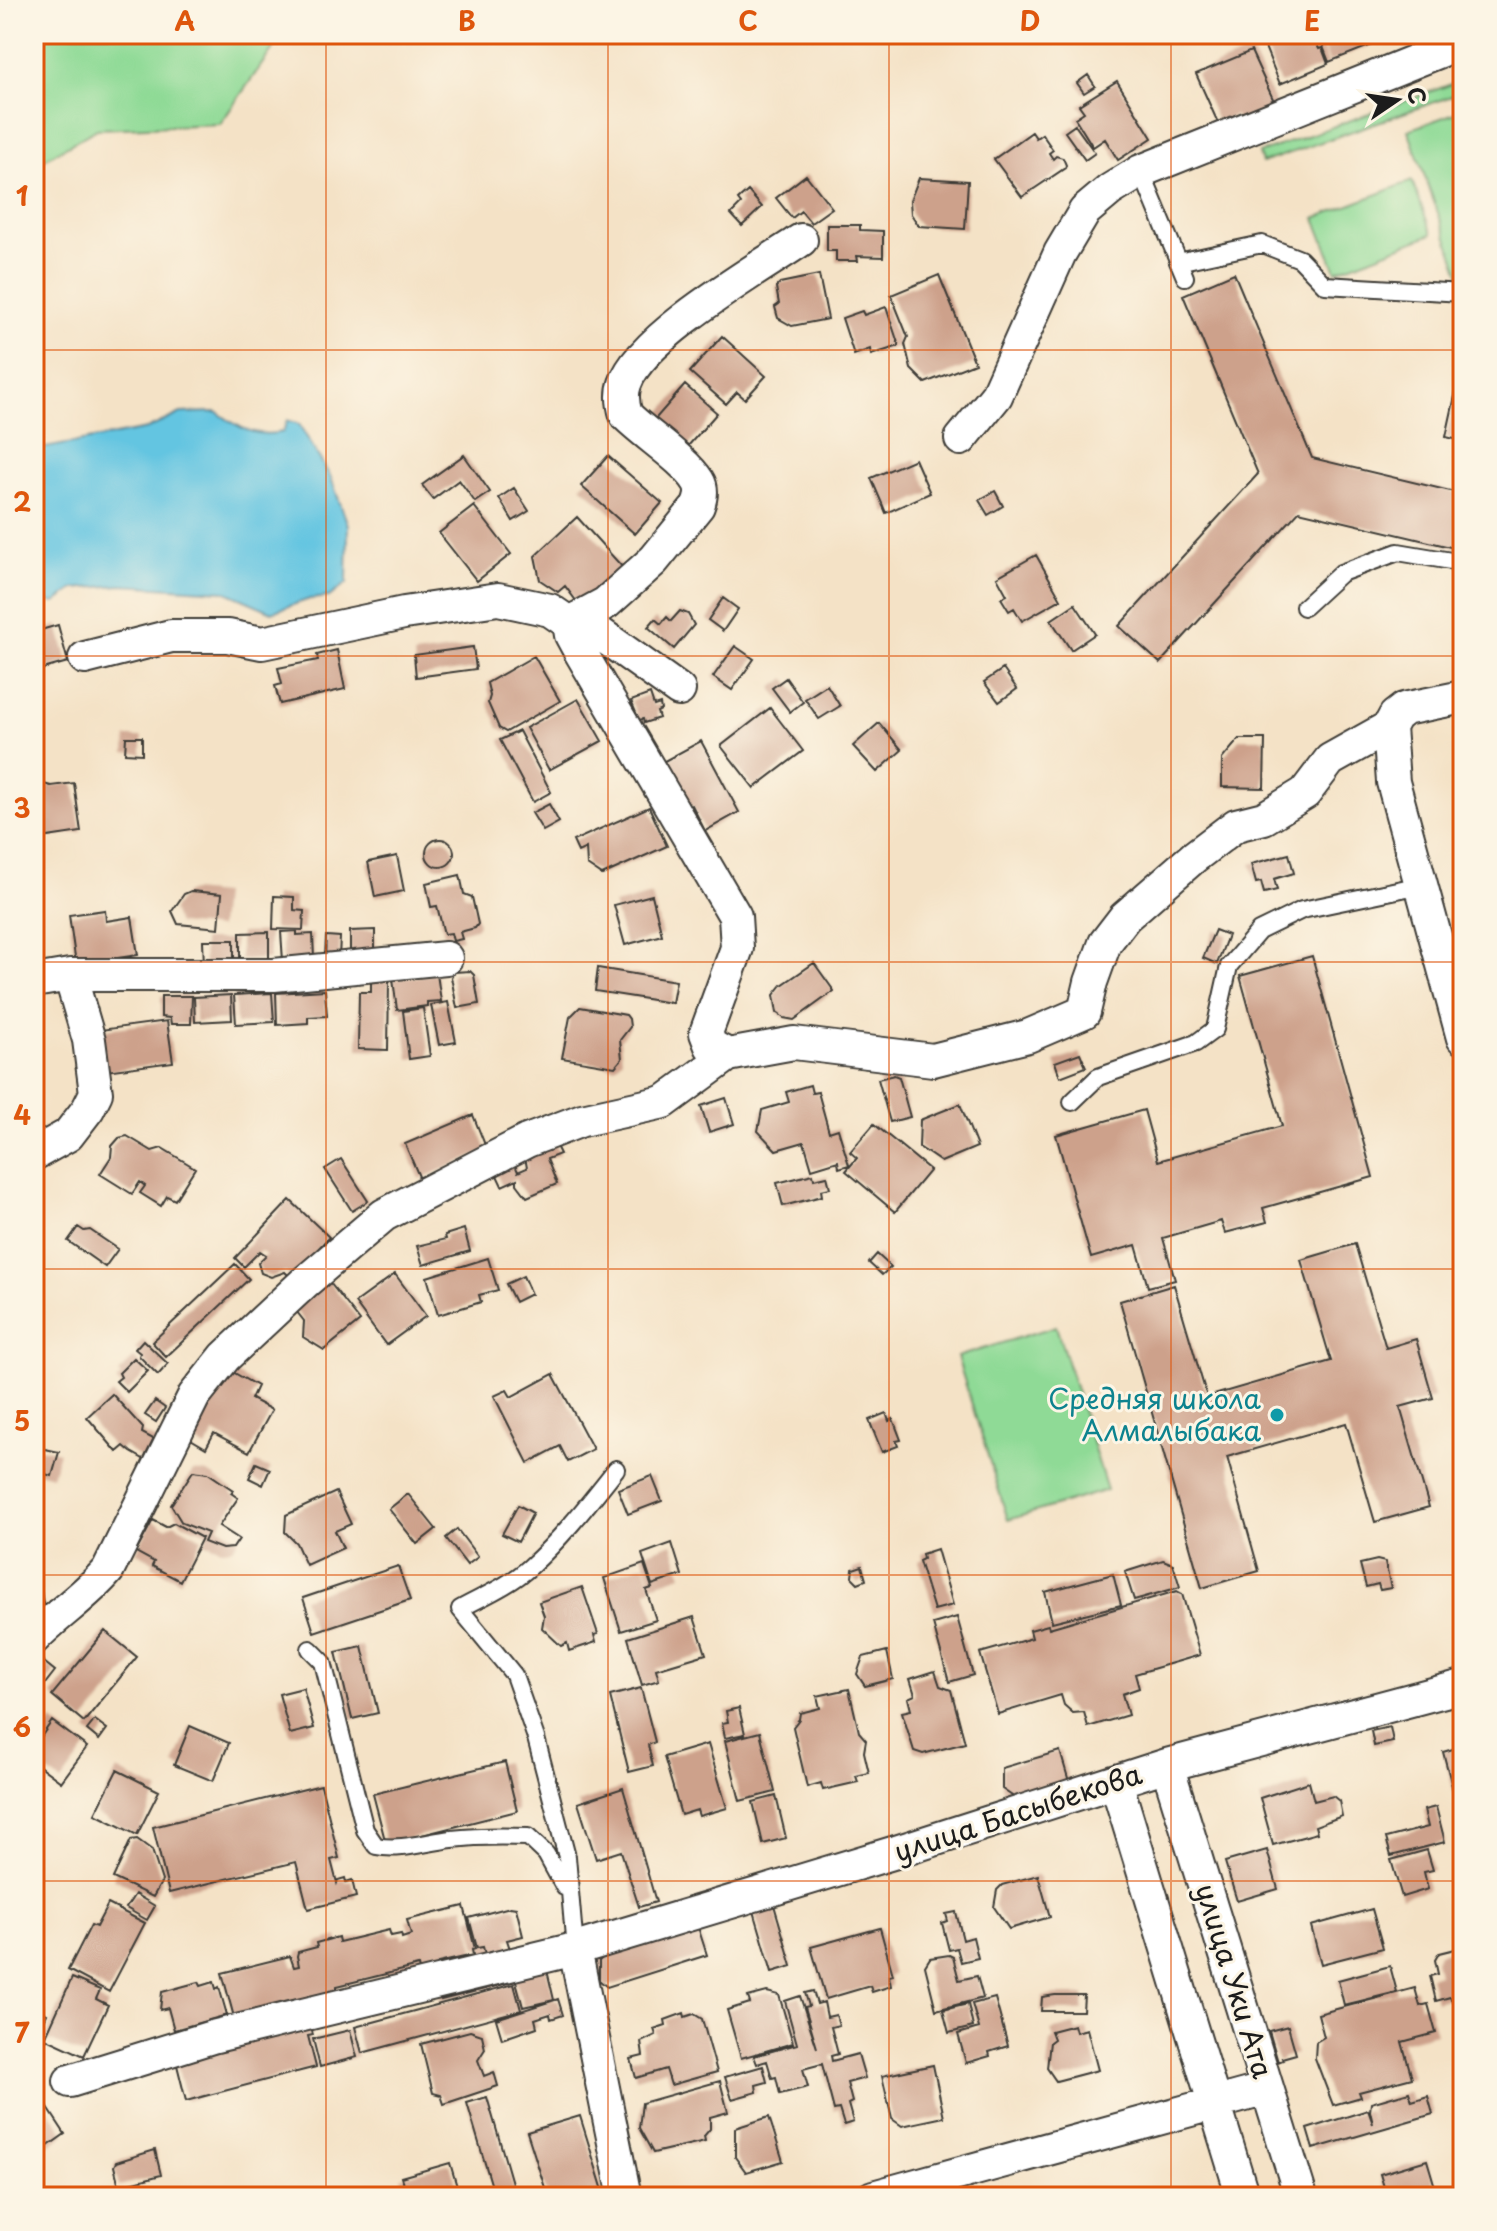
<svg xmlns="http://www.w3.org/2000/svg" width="1497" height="2231" font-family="'Playpen Sans',sans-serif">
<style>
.green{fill:#8fda96;stroke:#567b59;stroke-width:2}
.water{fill:#63c5e1;stroke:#40707e;stroke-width:2}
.building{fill:#cda18b}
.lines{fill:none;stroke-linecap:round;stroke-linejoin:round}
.service-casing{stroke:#3c3a36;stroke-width:20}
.minor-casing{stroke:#3c3a36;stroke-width:36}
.service{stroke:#fff;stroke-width:16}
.minor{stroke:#fff;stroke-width:32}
.grid{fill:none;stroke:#de560d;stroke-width:2;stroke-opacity:0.55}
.culture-dot{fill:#0f9aa8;stroke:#fcf5e5;stroke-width:3}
.labels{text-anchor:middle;stroke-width:6;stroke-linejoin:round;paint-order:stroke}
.culture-label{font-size:28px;fill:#0d838f;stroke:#fcf5e5;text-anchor:end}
.street-label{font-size:28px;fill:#1c1c1c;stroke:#fcf5e5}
.neatline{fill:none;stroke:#de560d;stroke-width:3}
.grid-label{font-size:26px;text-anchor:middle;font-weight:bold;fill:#de560d}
</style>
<rect width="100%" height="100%" fill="#fcf5e5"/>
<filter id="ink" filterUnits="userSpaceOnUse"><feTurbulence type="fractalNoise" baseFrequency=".0125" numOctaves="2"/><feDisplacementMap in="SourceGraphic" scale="16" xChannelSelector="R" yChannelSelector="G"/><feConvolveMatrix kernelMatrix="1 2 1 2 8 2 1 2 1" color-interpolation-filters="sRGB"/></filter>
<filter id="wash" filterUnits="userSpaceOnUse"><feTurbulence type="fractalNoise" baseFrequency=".006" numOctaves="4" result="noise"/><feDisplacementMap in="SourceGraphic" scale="32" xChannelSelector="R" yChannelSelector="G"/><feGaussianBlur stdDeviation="1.8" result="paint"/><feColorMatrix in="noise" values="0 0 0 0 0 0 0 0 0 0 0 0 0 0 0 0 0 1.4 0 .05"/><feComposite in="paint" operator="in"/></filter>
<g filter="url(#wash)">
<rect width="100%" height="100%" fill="#f4e2c6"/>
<path class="green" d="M34,34H288L279,40L220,124L97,129L34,165Z
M1463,80V92L1262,163L1259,153Z
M1463,110V279H1462L1408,130Z
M1412,181L1432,234L1336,271L1315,218Z
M1056,1326L1107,1490L1008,1520L957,1357Z"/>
<path class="water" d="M217,412C239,428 255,438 283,432L287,420L299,424L331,478L348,525L347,583L329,597L310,599L272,612L224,591L121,585L74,589L55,603L34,598V450L147,429L181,413Z"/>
<g id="blocks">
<path class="building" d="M1269,34H1379L1382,41L1329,62L1321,41L1316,43L1319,49L1322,48L1328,64L1280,84L1261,37Z
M1251,51L1279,112L1241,129L1235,115L1218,123L1196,74Z
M1088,75L1095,86L1084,93L1077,83Z
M1117,81L1152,138L1118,160L1105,139L1093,147L1075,118L1084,112L1079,105Z
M1075,125L1095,153L1085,160L1065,132Z
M1032,132L1036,138L1042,134L1053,150L1049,153L1053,159L1056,156L1063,158L1066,165L1065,168L1022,197L994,159Z
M806,175L832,208L811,223L801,211L792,218L776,198Z
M919,178L968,181L965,229L919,226L911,214L910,201Z
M748,191L762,207L742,226L731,214L741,204L738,200Z
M827,225H860V230L883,231V257L857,256L858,261H836V251H827Z
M1234,273L1312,458L1463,494V550L1299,511L1160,663L1119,626L1258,474L1183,295Z
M819,275L828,319L792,326L778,318L775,307L779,304L776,287L780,283Z
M939,275L975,363L925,383L911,369L905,344L908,337L891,295Z
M886,307L899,346L871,355L870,349L854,355L842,318L862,311L864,315Z
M722,336L766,376L745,399L737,392L726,404L690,372Z
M1462,364H1463V441L1446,437Z
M685,385L717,413L688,446L660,436L656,418Z
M464,455L490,492L475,502L459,480L433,499L422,485Z
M608,456L662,503L635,534L581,486Z
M915,459L930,493L886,513L871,478Z
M514,488L529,511L513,521L499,498Z
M995,491L1003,506L988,515L979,500Z
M474,506L511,554L477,581L439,533Z
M577,517L625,570L589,603L577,602L565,586L558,592L540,580L535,556Z
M1036,555L1061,599L1022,621L1014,608L1009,611L1001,598L1007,595L997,577Z
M723,598L738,609L723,631L708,620Z
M1075,604L1095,634L1071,650L1051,620Z
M680,611L688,614L694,625L674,649L648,627L655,619L661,624L667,617L671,621Z
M58,625L68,662L43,669L34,632Z
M735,646L754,659L732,690L713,677Z
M473,647L476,669L416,677L414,655Z
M337,650L345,689L280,704L275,686L282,684L278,668L318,660L317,655Z
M534,656L560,701L506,732L499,728L488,703L490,696L487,683Z
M1003,669L1017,689L999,702L984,682Z
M786,678L803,702L790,712L772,688Z
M827,685L840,706L819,719L805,699Z
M650,694L654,706L660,704L661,710L657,712L659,718L644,723L643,719L639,720L631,701Z
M578,699L602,741L549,770L526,728Z
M770,708L803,751L754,788L721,746Z
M879,723L902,750L877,772L853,746Z
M519,731L551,792L533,802L500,740Z
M126,737H142V754L125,753Z
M1239,739H1265L1264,788L1222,787V759Z
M701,741L739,812L705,831L692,805L681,810L657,765Z
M40,783L51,786L74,783L81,832L34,839V784Z
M549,804L559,822L543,831L532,813Z
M649,807L667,846L602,875L587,865L586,848L578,852L573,841Z
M426 853a14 14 0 1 1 28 0a14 14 0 1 1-28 0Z
M1289,854L1294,873L1274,879L1277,890L1264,893L1261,882L1256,883L1251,864Z
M397,856L404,891L375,897L368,862Z
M460,875L464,894L472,897L478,924L475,928L460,932L462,939L453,941L451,933L444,934L437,906L431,907L426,883Z
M191,891L222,894L219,928L178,924L172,911L184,894Z
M652,895L662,935L625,945L614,905Z
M274,896L294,897V910L304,911L303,930L273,929Z
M105,910L106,921L132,917L138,955L76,964L69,915Z
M375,930V955H350V931Z
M1215,930L1228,935L1217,964L1203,958Z
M297,931V935L313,934L314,959L283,961L281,932Z
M269,932V959L240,960V933Z
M326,936L340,937L339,958H325Z
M203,940H234V965L204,966Z
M1312,956L1373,1177L1263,1208L1267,1222L1225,1233L1221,1221L1163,1238L1175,1280L1148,1287L1136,1245L1091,1258L1056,1135L1144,1110L1158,1161L1282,1126L1240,976Z
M814,963L834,991L794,1020L784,1018L777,1013L774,995L782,985Z
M598,968L676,981L672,1003L595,991Z
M470,971L474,975L479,1004L457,1008L451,977L454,972Z
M437,974L441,1001L427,1002V1006L397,1010L393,979Z
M371,981H389L388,1050L358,1049L359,992H371Z
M325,990L327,1016L308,1017V1023L277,1025L276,993Z
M272,993L274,1022L236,1024L234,995Z
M231,995L232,1020L195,1022L194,997Z
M161,996H192L191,1024H171L170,1018L161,1017Z
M448,1002L456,1042L439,1045L431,1005Z
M580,1007L626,1015L629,1019L630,1027L620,1040L622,1059L615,1067L562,1058L570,1017Z
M423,1008L430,1056L409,1059L403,1011Z
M167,1021L173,1062L106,1071L100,1030Z
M1080,1053L1086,1067L1060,1077L1055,1062Z
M894,1075L899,1077L910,1117L890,1122L878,1079Z
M810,1085L812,1093L818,1092L829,1132L838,1129L849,1165L839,1168L838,1161L812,1169L804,1142L776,1150L758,1131L762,1110L789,1102L786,1092Z
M726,1098L734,1124L709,1132L701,1106Z
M960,1104L977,1147L941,1162L919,1147L920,1120Z
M473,1115L487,1150L420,1179L405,1144Z
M874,1124L930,1170L895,1212L846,1171L857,1158L850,1152Z
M127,1136L152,1151L162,1148L195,1168L175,1200L167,1196L161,1206L140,1193L145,1186L140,1182L132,1194L100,1174L111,1157L112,1146L119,1138Z
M555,1144L560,1154L547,1159L557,1184L527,1197L517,1184V1179L502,1186L494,1169L513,1160L518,1172L527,1168L525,1157Z
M341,1159L368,1201L352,1211L325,1169Z
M813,1174L814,1179L827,1176L830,1188L821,1190L822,1196L783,1206L777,1183Z
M290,1200L329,1237L291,1278L285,1272L271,1277L261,1273L258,1263L266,1255L260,1251L244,1267L235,1258Z
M78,1227L84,1231L90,1230L118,1249L105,1267L68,1241Z
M464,1229L470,1251L423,1265L417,1246L446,1239L445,1235Z
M1355,1244L1386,1348L1416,1339L1433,1398L1400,1407L1429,1507L1375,1522L1346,1423L1227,1457L1259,1571L1202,1588L1120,1301L1174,1285L1207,1397L1331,1361L1301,1260Z
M877,1254L891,1267L882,1275L869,1263Z
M488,1258L498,1290L479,1295L481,1302L438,1315L427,1277Z
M235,1264L249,1279L166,1357L152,1342Z
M395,1274L426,1316L386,1345L355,1303Z
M523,1276L531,1294L515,1302L506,1284Z
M327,1279L360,1321L324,1350L303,1337L304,1321L293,1307Z
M143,1340L168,1364L158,1375L139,1356L140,1353L135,1349Z
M134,1358L148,1371L127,1392L116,1381L121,1377L119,1373Z
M231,1371L257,1386L251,1399L272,1410L249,1452L214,1433L206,1448L184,1435L215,1379L224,1384Z
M553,1374L593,1449L568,1462L560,1446L528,1463L494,1396L507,1390L511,1397Z
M112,1394L143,1428L142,1433L157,1441L147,1461L131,1452L124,1446L117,1452L87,1417Z
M155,1401L165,1408L156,1422L145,1415Z
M886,1413L889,1421L893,1419L901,1440L896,1441L898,1446L882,1452L869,1420Z
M36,1447L59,1452L52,1476L34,1471Z
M256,1463L270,1469L263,1485L249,1478Z
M193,1471L208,1473L233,1490L231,1493L238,1498L219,1526L239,1539L233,1548L222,1549L204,1542L208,1533L182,1523L171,1505Z
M652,1476L662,1501L628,1514L618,1489Z
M336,1492L351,1524L335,1531L343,1548L306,1565L296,1543L285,1532L286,1515Z
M408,1494L436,1529L417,1544L389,1509Z
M518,1505L533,1513L518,1542L502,1534Z
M153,1520L166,1527L174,1523L202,1538L180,1581L152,1566L154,1562L136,1552Z
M457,1529L478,1557L467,1565L446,1538Z
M672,1543L682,1575L652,1585L642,1554Z
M937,1549L953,1605L934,1610L919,1561L923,1559L922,1554Z
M1163,1560L1173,1564L1180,1587L1134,1600L1125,1572Z
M1377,1560L1385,1562L1391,1588L1380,1590L1378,1584L1366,1587L1360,1564Z
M644,1564L652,1588L646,1590L656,1620L621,1631L604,1578Z
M398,1566L410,1600L314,1632L303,1598Z
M862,1566L866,1580L858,1583L852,1577L853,1569Z
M1113,1574L1121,1605L1052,1622L1045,1592Z
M40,1585L44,1610L34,1612V1586Z
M582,1587L598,1634L594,1635L596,1642L569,1651L567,1643L561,1646L542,1628L544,1616L539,1602Z
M1177,1591L1182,1594L1200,1655L1135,1674L1139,1688L1122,1694L1128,1715L1088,1727L1084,1712L1073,1713L1064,1705L1061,1695L998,1714L980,1653L1032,1638L1030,1630L1048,1625L1049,1628Z
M694,1617L706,1654L656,1669L659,1680L642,1685L628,1638Z
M957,1617L973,1675L949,1682L933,1624Z
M105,1631L137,1657L84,1722L52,1695Z
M362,1646L378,1713L352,1719L336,1652Z
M887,1651L893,1679L865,1686L857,1674L863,1657Z
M34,1654L55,1671L34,1698Z
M935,1671L940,1686L951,1690L965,1743L923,1754L914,1751L902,1712L911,1710L908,1698L915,1695L910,1679Z
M303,1688L314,1728L290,1734L279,1694Z
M641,1688L655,1742L648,1745L653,1766L629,1772L610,1696Z
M849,1689L859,1732L866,1740L864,1752L869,1773L856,1776L858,1782L823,1790L821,1783L807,1787L793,1727L799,1719L800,1713L820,1708L817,1696Z
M739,1708L745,1734L725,1738L722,1723L728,1722L726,1711Z
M95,1720L107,1729L99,1740L87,1730Z
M52,1721L87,1747L61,1782L34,1762V1747Z
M190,1726L229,1743L213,1781L174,1765Z
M1390,1727L1393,1742L1374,1746L1371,1731Z
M760,1732L775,1792L740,1801L725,1741Z
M708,1744L727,1808L699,1816L697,1810L681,1815L664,1757Z
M1463,1746V1811L1459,1812L1443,1752Z
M1060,1751L1070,1785L1018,1800L1002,1789V1768Z
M505,1762L517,1811L386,1844L373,1794Z
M117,1770L159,1791L137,1835L95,1814Z
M1309,1782L1314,1801L1333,1796L1339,1801L1342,1816L1315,1826L1317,1833L1273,1845L1260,1798Z
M321,1785L339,1858L331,1860L337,1883L338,1880L345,1878L346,1882L352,1880L356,1897L308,1909L296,1862L169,1893L153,1827Z
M623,1788L656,1902L639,1907L621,1851L596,1859L578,1803Z
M776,1796L786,1838L763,1844L753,1802Z
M1436,1807L1445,1842L1391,1856L1386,1838L1428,1827L1424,1810Z
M137,1839L152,1850L162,1881L153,1897L113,1878L131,1840Z
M1267,1850L1278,1889L1237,1901L1225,1862Z
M1427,1850L1433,1870L1424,1872L1428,1889L1402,1897L1391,1860Z
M1038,1875L1050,1917L1009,1929L994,1907L997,1890L1002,1885Z
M135,1894L155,1906L147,1920L126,1908Z
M108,1904L145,1923L109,1992L68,1970L91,1925L96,1927Z
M774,1905L792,1966L772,1972L754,1911Z
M464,1906L475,1949L472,1950L473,1955L438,1963L442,1979L422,1984L418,1966L337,1986V2001L234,2017L222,1973L290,1956L294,1967L299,1966L297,1956L298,1952L317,1947L316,1943L338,1937L339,1942L389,1930L391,1936L401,1934L402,1938L411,1935L407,1920Z
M510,1907L516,1908L523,1936L507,1940L513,1958L488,1965L483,1947L477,1948L469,1918Z
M1372,1909L1383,1948L1321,1964L1311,1926Z
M956,1912L963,1940L973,1937L978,1958L961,1962L957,1948L949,1950L942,1923L948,1921L946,1914Z
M698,1927L707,1955L607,1987L599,1980V1961L605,1956Z
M880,1928L893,1975L889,1976L891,1986L872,1992L870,1986L826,1999L811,1947Z
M1463,1947V1998L1452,2001L1450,1997L1436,2001L1430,1976L1438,1974L1435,1960L1439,1953Z
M949,1955L953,1957L959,1980L977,1976L983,1998L936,2010L925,1966L930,1958Z
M546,1966L554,2000L523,2007L516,1981L441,2000L438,1993Z
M1390,1966L1397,1992L1344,2005L1338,1980Z
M72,1978L100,1990L96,1999L108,2005L84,2056L45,2038Z
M199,1982L201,1986L214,1982L216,1989L219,1987L227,2015L174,2030L168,2008L160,2010L162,1992Z
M514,1984L521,2010L362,2053L355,2027Z
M1415,1988L1420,2006L1428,2004L1436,2033L1402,2042L1412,2078L1359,2092L1361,2097L1333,2105L1315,2058L1316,2042L1324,2037L1318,2014Z
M813,1991L817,2004L824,2002L827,2017L836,2015L839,2025L831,2027L838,2054L831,2056L832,2061L858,2054L865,2078L847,2083L852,2102L848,2104L853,2122L844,2125L839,2109L834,2110L822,2064L803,2069L808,2087L780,2094L776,2077L772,2078L767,2061L757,2064L754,2056L797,2044L785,2001L800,1996L817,2048L805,2007L809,2006L805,1993Z
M767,1992L779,1995L793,2043L741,2058L727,2010L750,2003L748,1997Z
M1055,1995H1084L1083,2011H1041L1042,1997Z
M995,1998L1008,2046L989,2052L990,2056L966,2063L958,2034L979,2028L972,2004Z
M558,1999L563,2015L551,2019L550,2014L535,2019L537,2027L502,2039L496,2019Z
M968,2004L973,2027L949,2033L943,2010Z
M34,2008L47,2014L34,2043Z
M684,2013L685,2017L694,2014L702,2019L717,2072L671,2085L666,2069L636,2078L631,2059L643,2056L641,2042L656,2035L654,2029L666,2025L665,2020Z
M310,2023L313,2035L308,2036L316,2067L186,2101L175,2057Z
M1074,2025L1076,2032L1087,2029L1098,2070L1056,2081L1047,2068L1050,2042L1054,2039L1051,2031Z
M1288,2026L1296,2054L1282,2058L1283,2060L1278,2062L1269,2031Z
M350,2030L357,2057L320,2067L313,2039Z
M470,2031L482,2035L485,2049L478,2060L484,2076L494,2072L498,2086L444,2104L441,2095L433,2093L421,2044Z
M933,2065L944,2117L902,2126L892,2119L882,2076Z
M763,2066L767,2082L756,2085L757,2092L732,2099L725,2077Z
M720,2081L728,2112L710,2117V2129L704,2136L705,2141L653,2153L639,2128L642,2103Z
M1409,2092L1412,2101L1428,2096L1433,2114L1313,2149L1307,2129L1368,2110L1373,2124L1370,2111L1371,2103Z
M487,2097L516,2197H495L467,2103Z
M48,2108L65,2134L48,2146L34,2124V2118Z
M580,2116L605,2197H548L527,2132Z
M769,2117L783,2161L746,2172L735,2157V2128Z
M155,2150L161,2175L119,2186L114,2166L116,2162Z
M1427,2160L1438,2197H1387L1380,2174Z
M450,2163L460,2197H407L401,2177Z"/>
</g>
</g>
<g filter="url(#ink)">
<use href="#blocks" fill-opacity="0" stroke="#3c3a36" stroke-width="2"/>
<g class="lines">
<g class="service-casing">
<path id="service" d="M1141,171L1185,277
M1178,262L1262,244L1300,259L1325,285L1463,293
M1304,607L1341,573L1398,552L1463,563
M1072,1102L1098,1077L1196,1043L1215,1029L1229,966L1259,931L1302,910L1421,885
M310,1649L323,1662L365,1830L376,1846C401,1851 426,1842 452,1839C477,1836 502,1836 528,1837L546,1854L564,1887
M575,1949L567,1857L536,1738L514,1675L460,1609C484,1596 510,1585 530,1567C562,1538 589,1503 616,1469"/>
</g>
<g class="minor-casing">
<path id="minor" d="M961,439L996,396L1060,253L1085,211L1110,190L1141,171L1463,42
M578,618L679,690
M85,658L171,636H228L262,643L404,613L498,599L550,610L569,623
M1389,727L1393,782L1463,1038
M34,981L70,975H274L446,958
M728,1055L711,1046L706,1033L737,948L735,916L578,648L571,635L569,623L606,603L654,560L698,506C701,498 703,489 698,481C684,459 646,435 626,415C623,405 621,395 625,384C640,337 758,269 801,240
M34,1154L68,1135L88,1109L96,1093L89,1040L70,975
M34,1638C57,1614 86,1596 108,1570L194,1396L225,1357L304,1283L384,1215L527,1141L582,1120L664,1102L728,1055L794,1043L933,1060L1028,1036L1084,1012L1091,982L1105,943L1125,917L1194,857L1236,825L1264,818L1305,793L1330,760L1389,727L1395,716L1404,709L1463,697
M1167,1765L1301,2197
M1116,1782L1243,2197
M575,1949L625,2197
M70,2081L212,2037L575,1949L896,1852L1167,1765L1463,1686
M873,2197L1267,2089"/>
</g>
<use href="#service" class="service"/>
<use href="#minor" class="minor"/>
</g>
</g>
<path class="grid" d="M326,34V2197M608,34V2197M889,34V2197M1171,34V2197M34,350H1463M34,656H1463M34,962H1463M34,1269H1463M34,1575H1463M34,1881H1463"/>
<circle class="culture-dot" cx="1277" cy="1415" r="8"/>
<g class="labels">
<g class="culture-label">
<text x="1261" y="1409">Средняя школа<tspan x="1261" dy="32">Алмалыбака</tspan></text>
</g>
<g class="street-label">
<text transform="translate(1018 1813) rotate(-18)" y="10">улица Басыбекова</text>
<text transform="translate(1234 1981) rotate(73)" y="10">улица Уки Ата</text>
</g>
</g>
<rect width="1497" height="2231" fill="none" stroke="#fcf5e5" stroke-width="88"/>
<g transform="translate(1397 100) rotate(77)" stroke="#fcf5e5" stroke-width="6" paint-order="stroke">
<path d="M0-6L14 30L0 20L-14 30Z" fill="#1c1c1c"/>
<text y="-12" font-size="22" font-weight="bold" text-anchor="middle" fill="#1c1c1c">С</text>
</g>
<rect x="44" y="44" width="1409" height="2143" class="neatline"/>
<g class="grid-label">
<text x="185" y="31">A</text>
<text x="467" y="31">B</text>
<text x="748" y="31">C</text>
<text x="1030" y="31">D</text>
<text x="1312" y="31">E</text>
<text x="22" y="206">1</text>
<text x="22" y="512">2</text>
<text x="22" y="818">3</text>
<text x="22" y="1125">4</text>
<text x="22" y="1431">5</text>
<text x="22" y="1737">6</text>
<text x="22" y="2043">7</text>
</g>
</svg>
